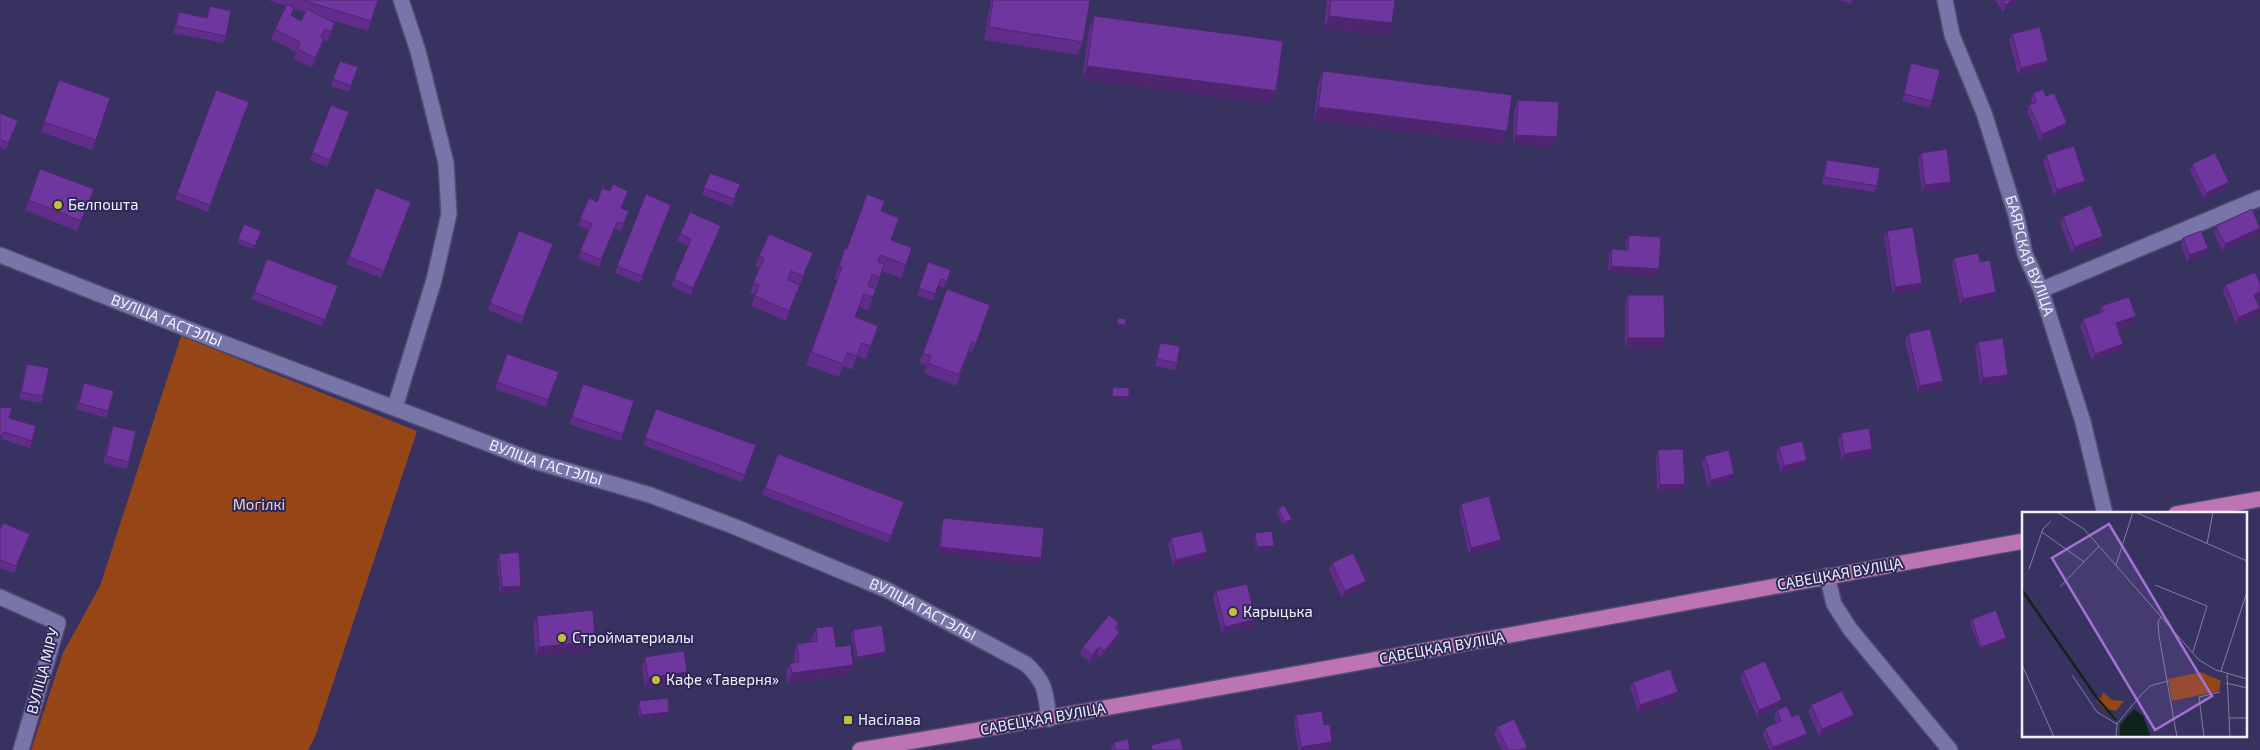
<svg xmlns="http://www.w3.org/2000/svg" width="2260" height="750" font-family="'Exo 2',sans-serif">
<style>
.green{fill:#964517}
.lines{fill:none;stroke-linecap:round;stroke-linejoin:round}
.minor-casing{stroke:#514c70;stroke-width:18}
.major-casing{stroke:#514c70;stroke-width:18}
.minor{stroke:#7875a9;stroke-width:15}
.major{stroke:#bc74b2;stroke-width:15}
.wall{fill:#602e8a;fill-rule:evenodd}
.shaded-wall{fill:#4e2670}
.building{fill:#7036a0;stroke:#4e2670}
.poi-dot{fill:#c4bd3e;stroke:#2d2855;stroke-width:2}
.labels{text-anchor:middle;stroke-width:4;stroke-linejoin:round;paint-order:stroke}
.poi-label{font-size:15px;fill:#f0f0fc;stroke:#2d2855;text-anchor:start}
.street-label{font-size:15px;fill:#f0f0fc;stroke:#2d2855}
.park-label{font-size:15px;fill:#eecfc1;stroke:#2d2855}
.inset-river{fill:none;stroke:#0e241b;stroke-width:2.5}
.inset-road{fill:none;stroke:#817e9e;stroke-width:1}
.view{fill:#a471d4;fill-opacity:0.15;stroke:#a471d4;stroke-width:2.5}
.inset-edge{fill:none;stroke:#f0f0fc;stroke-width:2.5}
</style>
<rect width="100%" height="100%" fill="#373260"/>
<path class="green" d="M181,336L417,431L315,737L308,750H31L63,653L100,586Z"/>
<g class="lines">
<g class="minor-casing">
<g id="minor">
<path id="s1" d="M1945,0L1952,35L1984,113L2016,215L2025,254L2041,290L2083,422L2105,514"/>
<path id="s2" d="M0,255L223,343L534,461L650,495L733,526L887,590L1026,664C1047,684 1045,692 1049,719"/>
<path d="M2041,290L2260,198"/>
<path d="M395,407L434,280L449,214L446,163L418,51L401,0"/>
<path d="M1827,576L1834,604L1850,629L1950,750"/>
<path d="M0,597L58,623L21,750"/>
</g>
</g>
<g class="major-casing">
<path id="major" d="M2176,514L2260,499
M860,750C1249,685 1636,611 2024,541"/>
</g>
<use href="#minor" class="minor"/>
<use href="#major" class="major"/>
</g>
<path class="wall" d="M268,0H378L368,31L324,18L335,23L331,33L327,42L324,40L321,49L312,68L294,59L296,52L271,39L275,29L286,6ZM294,9L306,12L301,21L291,16Z
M991,0H1090L1083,42L1078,55L984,40Z
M1327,0H1395L1387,36L1324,29Z
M1838,0H1852L1851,4Z
M1995,0H2021L2003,12Z
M210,6L226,36L224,43L173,33L176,19L179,12L206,18Z
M1094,16L1271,104L1082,79L1089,29Z
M2012,34L2046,68L2018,75L2009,40Z
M340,61L358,67L349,92L331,86Z
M1911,63L1932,101L1930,108L1902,101L1909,70Z
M1323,71L1507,131L1503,144L1314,120L1318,84Z
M59,80L110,98L92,150L41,132Z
M216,90L249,102L208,212L175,199Z
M2033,93L2065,130L2040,141L2027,112L2029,105L2032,104L2031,100Z
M1518,100L1557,137L1554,147L1513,145L1514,110Z
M331,105L349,112L327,167L310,160Z
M0,113L18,121L6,150L0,147Z
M1921,153L1951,182L1949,189L1922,192L1918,160Z
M2046,155L2082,187L2054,196L2043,162Z
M1827,160L1877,186L1874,192L1822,184L1825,167Z
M2192,164L2229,182L2226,188L2204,199L2190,171Z
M40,169L94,189L77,231L25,210Z
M710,173L740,184L732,206L702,195Z
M376,188L411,202L381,278L346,264Z
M646,194L671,205L640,283L615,273Z
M589,198L597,202L621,208L629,211L621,231L614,229L599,267L578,258L589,230L578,226Z
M881,212L891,240L912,248L901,278L882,271L868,310L859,307L855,317L878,326L866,359L857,356L852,370L843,366L839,377L806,365L837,280L834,279L845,248L847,249Z
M2063,217L2103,236L2100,242L2072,254L2060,223Z
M244,224L261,231L254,249L237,243Z
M721,226L691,295L671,286L688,246L677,241L680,234Z
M2216,226L2258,234L2222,251L2214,233Z
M519,231L553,244L521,324L488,310Z
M1887,231L1922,283L1919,290L1893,294L1884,238Z
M1629,235L1656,276L1608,272L1609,256L1612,249L1626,250V242Z
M2183,238L2208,248L2205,255L2187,262L2181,245Z
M813,253L800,285L797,295L786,321L751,306L755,295L750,293L760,268L755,266L759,256Z
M1954,258L1980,262L1996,292L1994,298L1960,305L1952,265Z
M267,259L338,286L322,326L251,299Z
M928,262L951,270L944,288L938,285L933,301L917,295Z
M2260,283V298L2256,300L2257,315L2236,324L2223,292L2225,285Z
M947,289L990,305L972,353L969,352L956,386L924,373L927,366L919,363Z
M1628,295L1665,338L1661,348L1625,349V305Z
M2101,306L2136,316L2134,323L2118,329L2123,344L2121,351L2092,361L2080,326L2083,319L2099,313Z
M1908,334L1940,387L1918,393L1905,341Z
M1978,342L2008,375L2005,382L1980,385L1975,349Z
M1160,343L1177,363L1175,370L1155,366L1158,350Z
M507,354L559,372L546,407L495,389Z
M27,364L43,396L41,403L19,399L25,371Z
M84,383L108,411L106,418L76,409Z
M583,384L634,401L621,441L569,424Z
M656,409L756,445L742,482L643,445Z
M9,418L32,441L30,448L1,439L0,441Z
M113,426L129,462L126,469L103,463L110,433Z
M1841,433L1872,449L1870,456L1842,461L1838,440Z
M1779,447L1804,467L1781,473L1776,454Z
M1658,450L1682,490L1657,492L1656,457Z
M778,454L904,502L889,543L762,495Z
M1705,456L1732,481L1708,487L1702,463Z
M1461,504L1501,540L1498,547L1469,555L1459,511Z
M1278,509L1291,522L1284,526L1276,512Z
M943,518L1041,558L1038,565L938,554L941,525Z
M0,529L30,534L14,573L0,568Z
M1255,533L1272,549L1256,551L1254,537Z
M1171,538L1205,559L1173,566L1168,545Z
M499,554L521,586L519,592L500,594L497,560Z
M1332,563L1366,581L1363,588L1342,598L1329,570Z
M1216,591L1256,619L1253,626L1222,634L1213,598Z
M537,616L592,651L536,657L533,626Z
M1972,619L2006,638L2004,642L1980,650L1970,622Z
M1119,623L1117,630L1120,632L1117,639L1101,658L1097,654L1090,662L1080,654L1083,647Z
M816,628L836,647L853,665L850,675L788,684L786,673L790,663H795L794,654L797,644L812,642V638Z
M853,630L885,655L856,660L851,634Z
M645,657L687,672L684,682L645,688L642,667Z
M1743,671L1779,707L1757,717L1740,678Z
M1633,682L1678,692L1675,699L1638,712L1630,688Z
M639,701L668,716L639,718L638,704Z
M1811,705L1851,722L1819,736L1808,712Z
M1777,710L1792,717L1804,741L1781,750H1769L1763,735L1765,728L1776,723L1774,717Z
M1296,715L1324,725L1330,749L1321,750H1298L1294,722Z
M1497,727L1527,747L1526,750H1502L1494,734Z
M1114,742L1130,750H1111Z"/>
<path class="shaded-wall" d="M2013,0H2021L2003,12L2006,5Z
M1329,16L1392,23L1387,36L1324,29Z
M324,39L321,49L312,68L315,58Z
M2048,61L2046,68L2018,75L2021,68Z
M1087,66L1276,91L1271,104L1082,79Z
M1318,107L1507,131L1503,144L1314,120Z
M2067,123L2065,130L2040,141L2042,134Z
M1516,135L1557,137L1554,147L1513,145Z
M2085,181L2082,187L2054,196L2057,190Z
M1951,182L1949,189L1922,192L1925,185Z
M2229,182L2226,188L2204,199L2206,193Z
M721,226L719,233L691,295L693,288Z
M2260,228L2258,234L2222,251L2225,244Z
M2103,236L2100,242L2072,254L2075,247Z
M2208,248L2205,255L2187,262L2190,255Z
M1611,266L1659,269L1656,276L1608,272Z
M1922,283L1919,290L1893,294L1895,287Z
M800,285L797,295L786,321L789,311Z
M1996,292L1994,298L1960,305L1963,299Z
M2260,292V298L2252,301L2254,295Z
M2260,308L2257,315L2236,324L2239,317Z
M2136,316L2134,323L2114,330L2116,323Z
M1117,324L1125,325L1124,328L1115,327Z
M1628,338H1665L1661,348L1625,349Z
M2123,344L2121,351L2092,361L2095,354Z
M2008,375L2005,382L1980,385L1983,378Z
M1943,381L1940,387L1918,393L1920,386Z
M1112,396L1129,397L1128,401L1111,400Z
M1872,449L1870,456L1842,461L1844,454Z
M1807,460L1804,467L1781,473L1784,466Z
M1734,474L1732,481L1708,487L1711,480Z
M1685,484L1682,490L1657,492L1660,485Z
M1292,519L1291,522L1284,526L1285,522Z
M1501,540L1498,547L1469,555L1471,548Z
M1274,546L1272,549L1256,551L1257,547Z
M940,547L1041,558L1038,565L938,554Z
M1207,552L1205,559L1173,566L1176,560Z
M1366,581L1363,588L1342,598L1345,591Z
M521,586L519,592L500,594L502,587Z
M1256,619L1253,626L1222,634L1225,627Z
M1120,632L1117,639L1101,658L1104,651Z
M2006,638L2004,642L1980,650L1981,647Z
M595,641L592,651L536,657L539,647Z
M1099,647L1097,654L1090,662L1092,655Z
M886,652L885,655L856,660L857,657Z
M853,665L850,675L788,684L792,673Z
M687,672L684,682L645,688L648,678Z
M1678,692L1675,699L1638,712L1640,705Z
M1782,700L1779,707L1757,717L1759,710Z
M669,712L668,716L639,718L641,715Z
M1854,715L1851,722L1819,736L1822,729Z
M1807,734L1804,741L1781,750H1772L1773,747Z
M1332,742L1330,749L1321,750H1300L1301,747Z"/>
<path class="building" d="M302,0H378L371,21Z
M993,0H1090L1083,42L989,27Z
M1331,0H1395L1392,23L1329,16Z
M2002,0H2013L2006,5Z
M287,4L294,8L291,15L301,21L307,9L335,23L331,32L325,29L321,37L324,39L315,58L297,49L300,42L275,29Z
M210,6L231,11L226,36L176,26L179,12L207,18Z
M1094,16L1283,41L1276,91L1087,66Z
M2040,27L2048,61L2021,68L2012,34Z
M340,61L358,67L351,86L333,79Z
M1911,63L1940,70L1932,101L1904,94Z
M1323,71L1512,95L1507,131L1318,107Z
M59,80L110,98L96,140L44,122Z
M2043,89L2046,96L2054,93L2067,123L2042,134L2029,105L2037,102L2033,93Z
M216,90L249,102L210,205L177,193Z
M1518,100L1559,102L1557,137L1516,135Z
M331,105L349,112L330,160L312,153Z
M0,113L18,121L8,143L0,139Z
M2074,146L2085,181L2057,190L2046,155Z
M1947,149L1951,182L1925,185L1921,153Z
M2215,153L2229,182L2206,193L2192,164Z
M1827,160L1880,168L1877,186L1824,177Z
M40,169L94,189L81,221L29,200Z
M710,173L740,184L734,199L704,188Z
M613,184L628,191L621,208L629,211L623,224L617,222L601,260L580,251L592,224L580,219L589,198L597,202L602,188L610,191Z
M376,188L411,202L384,271L349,257Z
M646,194L671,205L642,276L617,266Z
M867,194L885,201L881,211L899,218L891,240L912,248L906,265L880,255L878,262L884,264L880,277L872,274L868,286L876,289L873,297L864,294L855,317L878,326L871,346L862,343L857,356L847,353L843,364L811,352L842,267L839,266L845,248L847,249Z
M2091,205L2103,236L2075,247L2063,217Z
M2252,209L2260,228L2225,244L2216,226Z
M690,212L721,226L693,288L674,279L691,239L680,234Z
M244,224L261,231L255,246L238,239Z
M1913,227L1922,283L1895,287L1887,231Z
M519,231L553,244L523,317L490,303Z
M2201,231L2208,248L2190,255L2183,238Z
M769,234L813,253L803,276L791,271L788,280L800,285L789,311L755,296L759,285L753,283L764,258L759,256Z
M1629,235L1661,237L1659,269L1611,266L1612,249L1628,250Z
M1978,253L1980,262L1990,260L1996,292L1963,299L1954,258Z
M267,259L338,286L325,320L254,292Z
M928,262L951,270L947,281L941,279L935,294L919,288Z
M2255,272L2260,283V292L2254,295L2260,308L2239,317L2225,285Z
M947,289L990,305L976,343L972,342L959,375L928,363L931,356L923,353Z
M1628,295H1664L1665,338H1628Z
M2129,297L2136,316L2116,323L2123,344L2095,354L2083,319L2103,312L2101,306Z
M1118,318L1126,319L1125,325L1117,324Z
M1930,329L1943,381L1920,386L1908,334Z
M2003,338L2008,375L1983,378L1978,342Z
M1160,343L1180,346L1177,363L1157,359Z
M507,354L559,372L548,400L497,382Z
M27,364L49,368L43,396L21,392Z
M84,383L114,391L108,411L79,403Z
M583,384L634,401L623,434L572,417Z
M1113,387L1129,388V397L1112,396Z
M0,407L12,408L9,418L36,426L32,441L4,432L0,437Z
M656,409L756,445L745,475L645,438Z
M113,426L136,431L129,462L106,456Z
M1869,428L1872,449L1844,454L1841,433Z
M1802,441L1807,460L1784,466L1779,447Z
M1683,449L1685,484L1660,485L1658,450Z
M1729,450L1734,474L1711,480L1705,456Z
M778,454L904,502L891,536L765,488Z
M1489,496L1501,540L1471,548L1461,504Z
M1284,505L1292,519L1285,522L1278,509Z
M943,518L1044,528L1041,558L940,547Z
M3,523L30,534L16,566L0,560V529Z
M1202,531L1207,552L1176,560L1171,538Z
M1272,531L1274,546L1257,547L1255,533Z
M519,552L521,586L502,587L499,554Z
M1353,553L1366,581L1345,591L1332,563Z
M1247,584L1256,619L1225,627L1216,591Z
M593,610L595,641L539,647L537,616Z
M1996,610L2006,638L1981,647L1972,619Z
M1109,615L1119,623L1115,628L1120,632L1104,651L1099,647L1092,655L1083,647Z
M882,625L886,652L857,657L853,630Z
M833,626L836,647L851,645L853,665L792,673L790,663L799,662L797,644L817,641L816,628Z
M684,651L687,672L648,678L645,657Z
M1765,661L1782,700L1759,710L1743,671Z
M1670,669L1678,692L1640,705L1633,682Z
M1842,691L1854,715L1822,729L1811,705Z
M668,698L669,712L641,715L639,701Z
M1787,706L1792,717L1799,714L1807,734L1773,747L1765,728L1781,721L1777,710Z
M1322,711L1324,725L1330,724L1332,742L1301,747L1296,715Z
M1514,719L1527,747L1521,750H1508L1497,727Z
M1180,738L1183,750H1152L1151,745Z
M1128,739L1130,750H1115L1114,742Z"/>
<g class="poi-dot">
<circle cx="58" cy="205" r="5"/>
<circle cx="1233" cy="612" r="5"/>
<circle cx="562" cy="638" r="5"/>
<circle cx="656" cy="680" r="5"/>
<rect x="843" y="715" width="10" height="10" rx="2.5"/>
</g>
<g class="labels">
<g class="poi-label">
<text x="68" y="210">Белпошта</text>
<text x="1243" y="617">Карыцька</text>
<text x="572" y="643">Стройматериалы</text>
<text x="666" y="685">Кафе «Таверня»</text>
<text x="858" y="725">Насілава</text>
</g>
<g class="street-label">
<text dy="5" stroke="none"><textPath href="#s1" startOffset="270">БАЯРСКАЯ ВУЛІЦА</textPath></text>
<text dy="5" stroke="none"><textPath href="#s2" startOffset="179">ВУЛІЦА ГАСТЭЛЫ</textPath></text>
<text dy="5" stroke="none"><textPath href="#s2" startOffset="584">ВУЛІЦА ГАСТЭЛЫ</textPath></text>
<text transform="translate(1840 574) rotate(-10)" y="5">САВЕЦКАЯ ВУЛІЦА</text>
<text dy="5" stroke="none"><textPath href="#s2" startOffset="989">ВУЛІЦА ГАСТЭЛЫ</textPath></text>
<text transform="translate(1442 648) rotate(-10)" y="5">САВЕЦКАЯ ВУЛІЦА</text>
<text transform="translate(43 671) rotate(-75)" y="5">ВУЛІЦА МІРУ</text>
<text transform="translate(1043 719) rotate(-10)" y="5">САВЕЦКАЯ ВУЛІЦА</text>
</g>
<g class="park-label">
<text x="259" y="510">Могілкі</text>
</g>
</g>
<g transform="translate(2022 512)">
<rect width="225" height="225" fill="#373260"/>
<path d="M179,160L199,169L197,179L150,189L146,167ZM81,180L90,188L102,189L94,199L86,197L94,206L93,208L74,188L76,184L79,187Z" fill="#964517"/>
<path d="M112,197L121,204L129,225H98V213Z" fill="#0e241b"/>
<path class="inset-river" d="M0,78L75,186L94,208"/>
<path class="inset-road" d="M35,0L62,17L177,148L194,158L225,167M113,0L225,49M20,20L62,50M185,32L191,0M94,53L111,0M7,57L21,17L29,9M133,73L185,94L171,140M38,75L77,34M139,105L136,110L137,124L155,225M0,153L32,225M199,159L225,80M205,162L208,225M50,163L75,200L95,212M204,171L225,176M207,206H225M94,225L95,212L118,184L128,174L146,169M182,225L177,185L198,180"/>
<path class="view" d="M87,12L190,184L133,218L30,46Z"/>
<rect width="225" height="225" class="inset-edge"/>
</g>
</svg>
